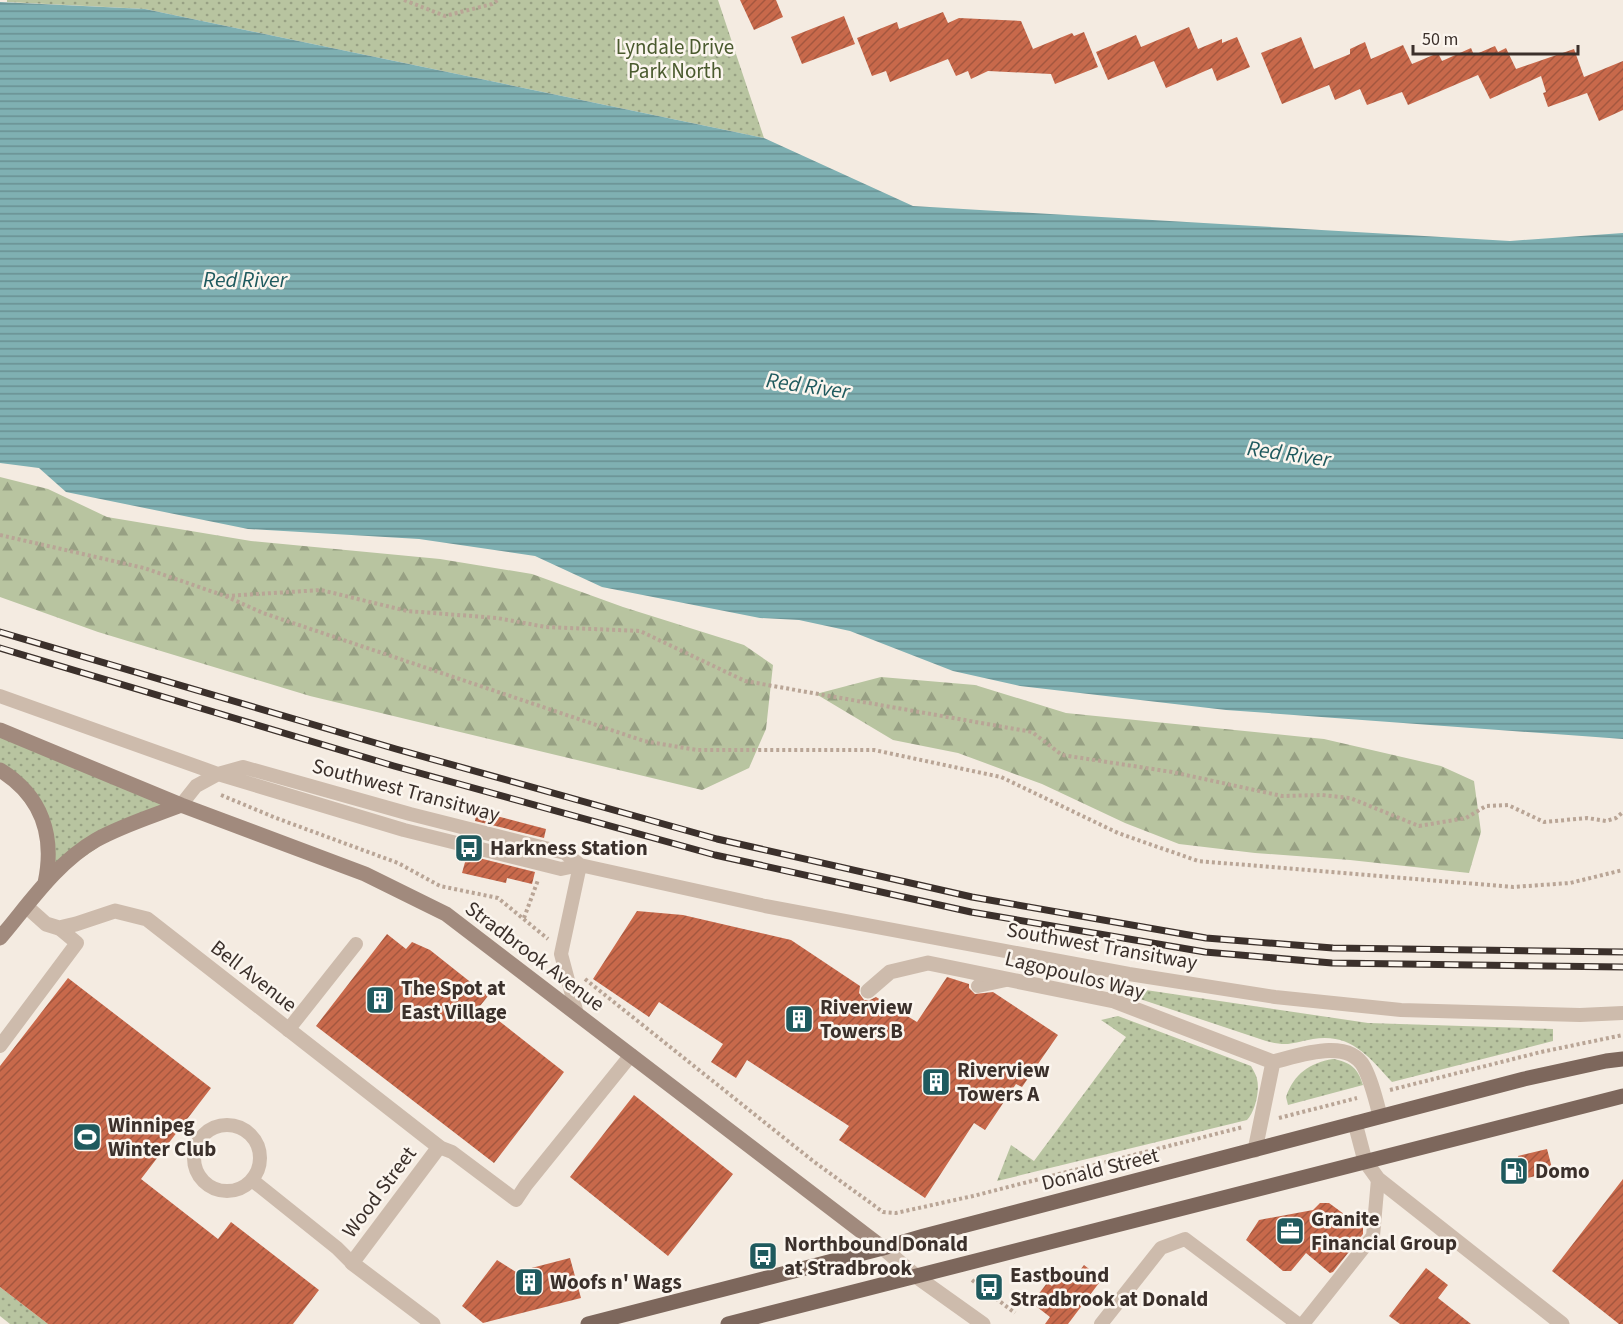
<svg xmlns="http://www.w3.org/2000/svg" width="1623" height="1324" font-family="'Source Sans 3',sans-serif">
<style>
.grass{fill:url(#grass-dots)}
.forest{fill:url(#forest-firs)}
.water{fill:url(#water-rules)}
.building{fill:url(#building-hatch)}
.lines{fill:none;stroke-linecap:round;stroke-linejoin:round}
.path{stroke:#b9a596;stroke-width:4;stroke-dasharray:3 3;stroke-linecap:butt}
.service{stroke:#cdbbac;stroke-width:14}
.minor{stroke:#cdbbac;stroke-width:15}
.tertiary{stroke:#cdbbac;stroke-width:15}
.secondary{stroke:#a18a7d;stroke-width:15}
.primary{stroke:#7d675c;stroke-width:15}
.rail-casing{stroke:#3b302b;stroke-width:7}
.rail{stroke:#fbf5ee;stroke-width:4.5;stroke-dasharray:14;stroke-linecap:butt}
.labels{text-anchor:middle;stroke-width:5;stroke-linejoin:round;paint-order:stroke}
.park-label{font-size:21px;fill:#4a5a2e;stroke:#fbf5ee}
.street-label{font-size:21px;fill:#3b302b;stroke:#fbf5ee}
.poi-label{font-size:21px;font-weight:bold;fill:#3b302b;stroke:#fbf5ee;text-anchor:start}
.water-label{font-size:22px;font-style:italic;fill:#1f5a5e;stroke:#fbf5ee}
</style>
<defs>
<pattern id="grass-dots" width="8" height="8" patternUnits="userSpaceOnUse" patternTransform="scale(1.5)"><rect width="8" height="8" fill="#b8c4a0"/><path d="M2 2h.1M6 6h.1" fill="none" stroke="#97a083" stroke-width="1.8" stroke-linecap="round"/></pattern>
<pattern id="forest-firs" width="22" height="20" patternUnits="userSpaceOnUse" patternTransform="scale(1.5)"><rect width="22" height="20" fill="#b8c4a0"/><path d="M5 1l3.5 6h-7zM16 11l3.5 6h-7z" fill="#97a083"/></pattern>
<pattern id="water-rules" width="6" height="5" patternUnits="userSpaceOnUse" patternTransform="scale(1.5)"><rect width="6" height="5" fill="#7fb0b2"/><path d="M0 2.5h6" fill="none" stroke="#699091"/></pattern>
<pattern id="building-hatch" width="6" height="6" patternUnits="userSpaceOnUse" patternTransform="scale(1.5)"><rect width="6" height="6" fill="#c8694b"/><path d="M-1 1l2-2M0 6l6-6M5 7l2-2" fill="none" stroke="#a4573f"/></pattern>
</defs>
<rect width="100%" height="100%" fill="#f4ebe1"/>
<path class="grass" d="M7,0H718L764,138L145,9L7,2Z
M0,730L181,805L134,823L45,883V828L0,770Z
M1139,989L1368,1023L1553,1029V1041L1392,1082C1368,1056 1351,1033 1313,1039C1291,1043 1289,1047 1266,1041L1140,999Z
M1118,1016L1251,1066C1253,1070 1256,1074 1257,1079C1260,1091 1255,1112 1247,1120L997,1181L1011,1145L1034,1161L1126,1037L1101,1020Z
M1333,1059C1350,1062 1358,1068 1363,1085L1288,1105L1286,1097C1294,1074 1309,1063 1333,1059Z
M0,1287L48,1324H10L0,1316Z"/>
<path class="forest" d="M0,477L48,489L107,517L251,541L440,559L532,574L623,607L744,645L773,665L766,729L749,768L702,790L310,696L98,632L0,597Z
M881,677L975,685L1066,713L1324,739L1441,766L1474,781L1481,832L1469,873L1350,860L1255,853L1179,844L1125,823L1042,784L958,753L893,740L816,694Z"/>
<path class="water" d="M0,2L145,9L764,138L913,206L1510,241L1623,233V739L1226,710L1020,686L953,671L850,631L799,620L760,618L602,587L535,556L419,539L248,529L66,492L39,468L0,463Z"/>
<path class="building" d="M740,0H776L783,17L754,30Z
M943,12L948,23L959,18L1021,21L1033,49L1072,33L1074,36L1084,32L1098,67L1055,84L1051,74L988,71L971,79L968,71L956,76L948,59L890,82L886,71L872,76L857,38L897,22L899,29Z
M844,16L855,44L802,64L791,37Z
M1189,27L1198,49L1222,39V43L1237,37L1250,67L1217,81L1212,68L1166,88L1154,61L1108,80L1096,52L1136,35L1141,47Z
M1301,37L1314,69L1350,54V49L1365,42L1371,59L1403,45L1412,64L1438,53L1442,61L1471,48L1474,55L1495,46L1498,52L1506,48L1516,69L1574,49L1584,77L1623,61V110L1599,121L1587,93L1548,107L1543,93L1546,92L1541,76L1490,99L1478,75L1408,105L1402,92L1367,105L1360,89L1335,100L1329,85L1282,104L1261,53Z
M477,811L546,829L544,838L475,821Z
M467,855L535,872L532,884L507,878L506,883L462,873Z
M637,911L683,915L791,940L860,986L859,993L864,1000H870L876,997L917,1022L947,977L969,984V988L975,994L993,992L1058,1035L1022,1087L1016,1084L985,1130L974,1123L925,1198L839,1140L849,1126L747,1060L736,1078L711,1062L723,1044L659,1002L649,1017L593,979Z
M387,934L406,949L412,942L430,950L488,996L480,1006L564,1072L494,1163L316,1026Z
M68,978L211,1088L141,1179L218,1239L231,1222L319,1290L293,1324H48L0,1287V1066Z
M634,1095L733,1174L668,1256L570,1177Z
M1547,1149L1553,1172L1523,1179L1518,1156Z
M1623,1179V1324H1619L1552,1271Z
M1320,1203H1329L1363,1228V1234L1333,1272L1330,1273L1306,1253L1291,1271H1283L1246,1240L1259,1220L1313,1210Z
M570,1258L581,1298L483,1323L462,1306L497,1260L516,1272Z
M1084,1265L1102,1279L1068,1324H1045L1050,1317L1032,1303L1047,1283L1052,1286L1059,1277L1065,1281L1072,1271L1077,1274Z
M1426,1268L1448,1285L1438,1298L1471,1324H1400L1389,1316Z"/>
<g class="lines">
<path class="path" d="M404,0L445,16L492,4L498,0
M0,535L144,568L225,596L263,613L644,741L697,750H874L1001,777L1118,833L1198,861L1513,887L1570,883L1623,870
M226,596L321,590L407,611L497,618L546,627L640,631L745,681L1032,732L1062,755L1172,772L1282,796L1322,795L1350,798L1419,826L1466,818L1486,806L1508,805L1544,822L1587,818L1606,821L1616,818L1623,812
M221,795L276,818L398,863L440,886L498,898L548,939
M524,918L538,880
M585,979L813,1161L883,1212L896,1213L973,1196L1243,1127
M1390,1090L1541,1052L1623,1035
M1279,1118L1357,1098
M972,1280L1015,1313"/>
<path class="service" d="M0,696L218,774L404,830L561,869L580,865L765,906L1129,974L1275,997L1401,1010L1580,1015L1623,1013
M181,805L196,786L218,774L243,767L410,814L565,853L580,865
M978,986L1006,980
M577,1014L561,954L580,865
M288,1030L356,944
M0,1046L77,943L59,928
M194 1158a33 33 0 1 1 66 0a33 33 0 1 1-66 0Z
M439,1147L452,1152L516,1200L526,1185L631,1055
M252,1180L337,1248L352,1263
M1101,1324L1161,1248L1185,1239L1298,1324
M1303,1324L1373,1236L1378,1179"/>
<path class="minor" d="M27,907L46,924L59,928L76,924L115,911L147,919L439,1147L352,1263L433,1324
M868,991L890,972L928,963L1114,1001L1273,1062
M1355,1123L1365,1161L1378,1179L1562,1324
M1255,1150L1273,1062C1298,1056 1348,1037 1364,1067C1372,1082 1376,1100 1380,1116"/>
<path class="tertiary" d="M883,1248L917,1277L983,1324"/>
<path class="secondary" d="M0,730L181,805L365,874L446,914L883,1248
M0,770C42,796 55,836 45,883
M0,938C29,904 56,863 96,840C123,825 153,816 181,805"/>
<path class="primary" d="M588,1324L883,1248L924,1236L1524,1079L1606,1061L1623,1059
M728,1324L1623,1096"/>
<g class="rail-casing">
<path id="rail" d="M0,632L396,749L717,839L972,897L1206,938L1333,948L1623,952
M0,648L394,766L715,855L971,912L1205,952L1332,963L1623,967"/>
</g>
<use href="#rail" class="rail"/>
</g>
<defs>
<g id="bus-square" transform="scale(1.5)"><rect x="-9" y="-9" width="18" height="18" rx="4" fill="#1f5a5e" stroke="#fbf5ee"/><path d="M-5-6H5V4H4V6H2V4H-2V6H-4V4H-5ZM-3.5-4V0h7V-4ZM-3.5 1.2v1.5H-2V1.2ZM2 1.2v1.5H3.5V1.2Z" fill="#fff"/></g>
<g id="building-square" transform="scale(1.5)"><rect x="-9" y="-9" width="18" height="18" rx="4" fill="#1f5a5e" stroke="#fbf5ee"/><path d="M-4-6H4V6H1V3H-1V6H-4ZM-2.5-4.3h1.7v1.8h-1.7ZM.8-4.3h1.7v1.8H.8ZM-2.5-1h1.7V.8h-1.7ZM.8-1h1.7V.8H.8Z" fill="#fff"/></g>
<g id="stadium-square" transform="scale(1.5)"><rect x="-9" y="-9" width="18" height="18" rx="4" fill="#1f5a5e" stroke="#fbf5ee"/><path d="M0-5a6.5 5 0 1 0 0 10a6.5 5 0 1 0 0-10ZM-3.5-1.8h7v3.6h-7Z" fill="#fff"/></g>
<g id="fuel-square" transform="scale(1.5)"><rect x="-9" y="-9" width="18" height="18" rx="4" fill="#1f5a5e" stroke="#fbf5ee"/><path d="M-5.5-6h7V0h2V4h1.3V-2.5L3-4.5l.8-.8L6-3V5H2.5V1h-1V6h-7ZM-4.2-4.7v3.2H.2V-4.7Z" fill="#fff"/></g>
<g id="office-square" transform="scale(1.5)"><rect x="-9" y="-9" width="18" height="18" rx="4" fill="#1f5a5e" stroke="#fbf5ee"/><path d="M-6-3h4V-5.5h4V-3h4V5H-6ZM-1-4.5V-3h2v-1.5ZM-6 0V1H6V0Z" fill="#fff"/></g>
</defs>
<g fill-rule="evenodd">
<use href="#bus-square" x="469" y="848"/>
<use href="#building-square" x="380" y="1000"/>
<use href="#building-square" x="799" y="1019"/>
<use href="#building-square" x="936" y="1082"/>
<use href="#stadium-square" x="87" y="1137"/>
<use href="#fuel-square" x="1514" y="1171"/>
<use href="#office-square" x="1290" y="1231"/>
<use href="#bus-square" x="763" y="1256"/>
<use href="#building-square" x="529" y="1282"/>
<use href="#bus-square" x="989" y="1287"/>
</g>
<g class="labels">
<g class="park-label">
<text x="675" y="54">Lyndale Drive<tspan x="675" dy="24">Park North</tspan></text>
</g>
<g class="street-label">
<text transform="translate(406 790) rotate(15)" y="7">Southwest Transitway</text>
<text transform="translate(1102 946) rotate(10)" y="7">Southwest Transitway</text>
<text transform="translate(535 956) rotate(37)" y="7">Stradbrook Avenue</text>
<text transform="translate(1075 975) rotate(14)" y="7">Lagopoulos Way</text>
<text transform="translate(254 976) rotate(38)" y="7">Bell Avenue</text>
<text transform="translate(1100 1169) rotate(-14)" y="7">Donald Street</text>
<text transform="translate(379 1192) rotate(-53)" y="7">Wood Street</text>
</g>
<g class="poi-label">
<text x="490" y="855">Harkness Station</text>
<text x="401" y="995">The Spot at<tspan x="401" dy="24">East Village</tspan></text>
<text x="820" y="1014">Riverview<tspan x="820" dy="24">Towers B</tspan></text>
<text x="957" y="1077">Riverview<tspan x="957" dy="24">Towers A</tspan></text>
<text x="108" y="1132">Winnipeg<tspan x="108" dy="24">Winter Club</tspan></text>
<text x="1535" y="1178">Domo</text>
<text x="1311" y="1226">Granite<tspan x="1311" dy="24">Financial Group</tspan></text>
<text x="784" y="1251">Northbound Donald<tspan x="784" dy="24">at Stradbrook</tspan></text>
<text x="1010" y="1282">Eastbound<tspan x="1010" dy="24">Stradbrook at Donald</tspan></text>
<text x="550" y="1289">Woofs n' Wags</text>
</g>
<g class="water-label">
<text x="245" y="287">Red River</text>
<text transform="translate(808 385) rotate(8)" y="8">Red River</text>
<text transform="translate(1289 453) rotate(8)" y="8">Red River</text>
</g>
</g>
<path d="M1413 45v9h165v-9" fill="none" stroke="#3b302b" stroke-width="3"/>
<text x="1422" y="45" font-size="18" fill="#3b302b" stroke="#fbf5ee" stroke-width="4.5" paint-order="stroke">50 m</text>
</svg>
